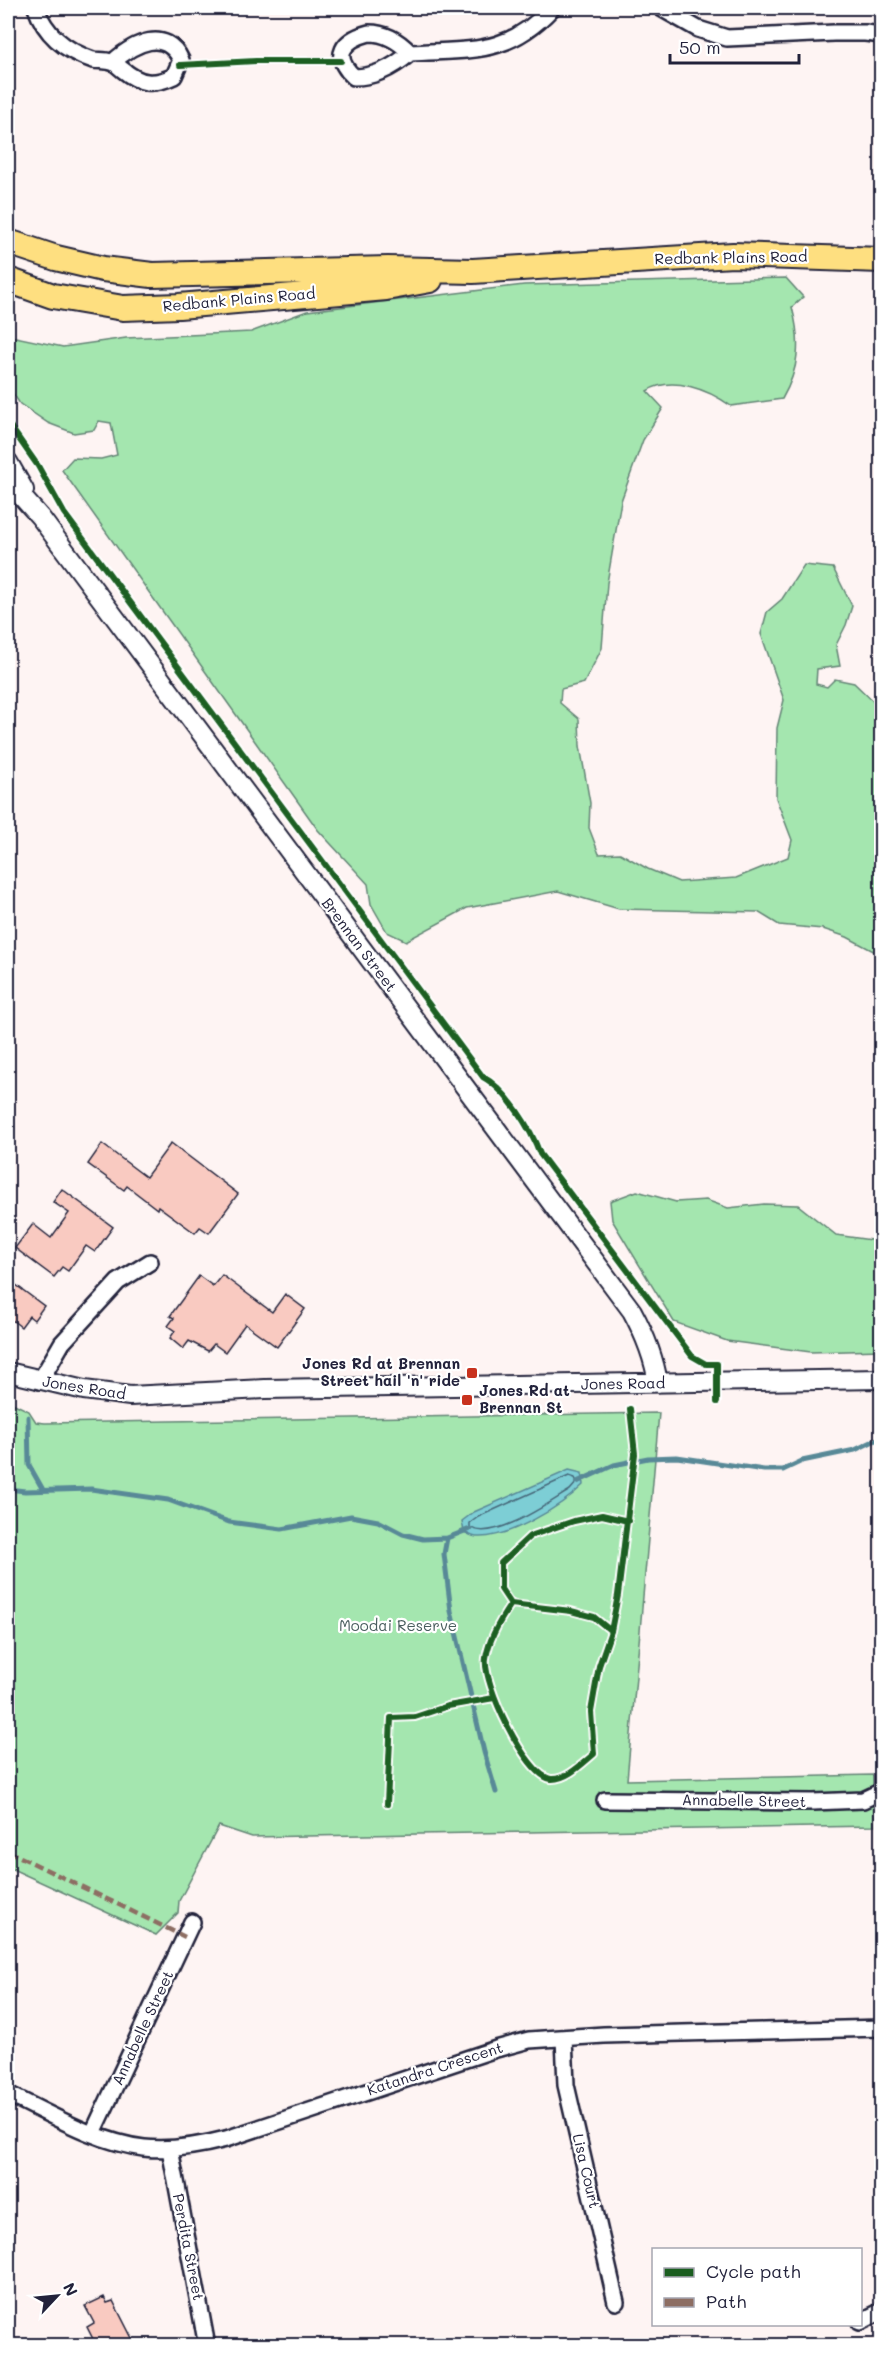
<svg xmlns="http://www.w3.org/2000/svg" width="889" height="2353" font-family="Mali,sans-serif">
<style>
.green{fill:#a4e6af;stroke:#638475;stroke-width:1.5}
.water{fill:#7dced5;stroke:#598997;stroke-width:1.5}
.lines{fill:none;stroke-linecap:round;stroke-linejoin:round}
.shore{stroke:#466779;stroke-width:1.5}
.stream{stroke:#598997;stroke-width:5}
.building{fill:#f9cac1;stroke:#22223b;stroke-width:1.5}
.minor-casing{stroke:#22223b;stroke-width:20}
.tertiary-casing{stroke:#22223b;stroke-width:22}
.primary-casing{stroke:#22223b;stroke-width:28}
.minor{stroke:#fff;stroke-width:15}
.tertiary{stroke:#fff;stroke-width:18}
.primary{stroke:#fedf80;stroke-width:24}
.quiet{stroke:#8d6e63;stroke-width:4.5;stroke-dasharray:9 4.5;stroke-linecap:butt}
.cycleway-casing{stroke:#fff;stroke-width:10}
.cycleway{stroke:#1b5e20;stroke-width:6}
.poi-dot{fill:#c8321e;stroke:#fff;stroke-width:2}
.labels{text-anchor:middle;stroke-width:4.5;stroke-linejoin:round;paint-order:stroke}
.street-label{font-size:15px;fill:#22223b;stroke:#fff}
.poi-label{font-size:15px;font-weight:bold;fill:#22223b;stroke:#fff;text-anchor:end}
.park-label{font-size:15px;fill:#495d5e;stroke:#fff}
</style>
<rect width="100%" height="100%" fill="#fef4f3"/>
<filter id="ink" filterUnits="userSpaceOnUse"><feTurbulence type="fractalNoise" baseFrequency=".0167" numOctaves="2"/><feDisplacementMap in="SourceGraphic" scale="12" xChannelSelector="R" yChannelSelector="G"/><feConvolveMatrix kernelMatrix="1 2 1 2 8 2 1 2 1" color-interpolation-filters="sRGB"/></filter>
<g filter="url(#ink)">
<path class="green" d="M786,278L803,297L792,307C801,341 800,368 782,399L731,406C709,390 672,375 647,391L663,408L643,440L621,501L607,583L602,648L584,683L561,689L560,703L579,719L580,746L590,803L589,828L599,854L620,853L648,869L679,882L736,878L788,857L792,840L776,798L777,728L784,700L761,634L767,612L782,599L804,565L833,568L852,606L846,625L836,645L840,666L817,669L816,684L827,687L835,679L854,683L881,709V955L847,937L823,929L779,925L758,912L619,909L558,891L467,908L406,941L387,932L371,904L368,884L318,830L62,470L73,458L101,459L117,455L111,423L99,421L94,430L74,433L48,423L20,404L8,386V341L11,336L63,347L126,338L251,332L307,311L524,285Z
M637,1191L676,1202L706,1200L728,1208L764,1204L798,1205L836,1235L878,1241L881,1239V1350L811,1352L727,1341L674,1322L612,1220L610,1201Z
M8,1401L29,1411L36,1422L45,1423L659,1413L627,1780L873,1775L874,1826L252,1837L219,1826L179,1901L178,1913L156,1935L8,1867Z"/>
<path class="water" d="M569,1470L582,1473L583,1485C562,1506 508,1539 477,1537C473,1537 468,1534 464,1532L462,1521L474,1512Z"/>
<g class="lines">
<path class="shore" d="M569,1476L575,1478L577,1482L570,1490C550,1502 492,1543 470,1527V1523L478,1517Z"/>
<path class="stream" d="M28,1417L29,1465L42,1488
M577,1482L614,1465L648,1458L677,1457L764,1470H783L802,1461L855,1450L882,1437
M8,1489L25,1491L91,1489L168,1500L229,1522L282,1529L351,1516L378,1521L403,1534L423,1539L447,1538L470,1529
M447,1538L444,1554L451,1611L484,1752L496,1792"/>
</g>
<path class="building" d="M171,1143L238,1194L209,1233L200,1227L195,1233L158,1206L157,1209L127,1186L124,1190L88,1164L102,1144L146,1177Z
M62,1189L113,1227L95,1252L86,1246L68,1271L62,1267L54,1277L15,1248L33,1224L51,1238L69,1213L53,1202Z
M222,1275L272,1312L285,1294L305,1309L277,1347L245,1324L225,1352L214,1344L208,1351L189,1341L183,1349L170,1338L175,1331L168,1326L174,1318L170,1316L199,1276L213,1286Z
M8,1279L44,1306L34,1320L29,1316L21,1327L8,1317Z
M104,2297L107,2303L113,2301L136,2346H106L103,2341L96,2345L87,2327L94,2323L85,2306Z"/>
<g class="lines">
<g class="minor-casing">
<path id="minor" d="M36,8C45,34 66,51 93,60C99,61 105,60 111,62C116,63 119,67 123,70C140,84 153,86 174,76L181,60C166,27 134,43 113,62
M661,8L698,29L727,38L834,33H865L882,35
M369,33C386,33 399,41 410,53C394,67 375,77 354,77C331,56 343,40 369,33Z
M410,53C471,49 507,56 552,8
M40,1381L62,1343L118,1282L150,1262
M605,1800L813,1802L863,1800L882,1791
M564,2038L566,2085L616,2302
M8,2094C50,2114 96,2142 144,2148C172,2151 199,2146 226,2139L496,2049L529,2040L604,2035L882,2028
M93,2133L192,1922
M170,2149L207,2346
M860,2322L882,2311"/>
</g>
<g class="tertiary-casing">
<path id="tertiary" d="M8,462L24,490
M8,481L40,517L632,1311C645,1335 654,1357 658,1383
M8,1372L84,1390L130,1396L265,1389L882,1379"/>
</g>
<g class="primary-casing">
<path id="primary" d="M8,242L56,258L103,269L152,275L388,269L473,271L733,255L882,260
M8,280L53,296L123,308L179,306L386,288L430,280"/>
</g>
<use href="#minor" class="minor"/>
<use href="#tertiary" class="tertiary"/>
<use href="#primary" class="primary"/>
<path class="quiet" d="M8,1851L185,1937"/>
<g class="cycleway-casing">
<path id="cycleway" d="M180,65L256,61H341
M8,423L38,466L64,513L483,1077C507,1090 531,1129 540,1154L692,1356L706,1364H717V1402
M628,1521L602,1515L574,1521L530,1536L501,1563V1589L511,1604C500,1620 489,1638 486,1658C482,1682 526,1776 551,1779C567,1780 583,1763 594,1754L591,1712L599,1666L611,1631L618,1595L635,1454L630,1409
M511,1604L571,1611L594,1617L611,1631
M387,1804L391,1718L415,1717L448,1706L494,1698"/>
</g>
<use href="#cycleway" class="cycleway"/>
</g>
</g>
<g class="poi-dot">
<rect x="466" y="1367" width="12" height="12" rx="3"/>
<rect x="461" y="1394" width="12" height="12" rx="3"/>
</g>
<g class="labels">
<g class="street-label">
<text transform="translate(731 258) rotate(-1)" y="5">Redbank Plains Road</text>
<text transform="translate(239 300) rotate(-5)" y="5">Redbank Plains Road</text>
<text transform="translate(359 945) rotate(53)" y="5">Brennan Street</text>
<text transform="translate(623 1384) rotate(-1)" y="5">Jones Road</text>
<text transform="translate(84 1388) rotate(9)" y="5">Jones Road</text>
<text transform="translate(744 1801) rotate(1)" y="5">Annabelle Street</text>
<text transform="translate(143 2028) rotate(-65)" y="5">Annabelle Street</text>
<text transform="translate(435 2069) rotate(-18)" y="5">Katandra Crescent</text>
<text transform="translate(586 2171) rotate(77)" y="5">Lisa Court</text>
<text transform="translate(188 2247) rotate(79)" y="5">Perdita Street</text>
</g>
<g class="poi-label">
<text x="460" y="1369">Jones Rd at Brennan<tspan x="460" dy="17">Street hail 'n' ride</tspan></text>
<text x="479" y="1396" text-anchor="start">Jones Rd at<tspan x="479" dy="17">Brennan St</tspan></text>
</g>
<g class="park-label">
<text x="398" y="1631">Moodai Reserve</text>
</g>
</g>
<rect width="889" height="2353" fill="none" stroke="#fff" stroke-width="30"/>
<rect x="15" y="15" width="859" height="2323" fill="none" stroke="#22223b" stroke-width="2" filter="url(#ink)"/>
<rect x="652" y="2248" width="210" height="78" fill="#ffffff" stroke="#a7a7b1" stroke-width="1.5"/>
<rect x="664" y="2268" width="30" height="9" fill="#1b5e20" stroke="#a7a7b1" stroke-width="1.5"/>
<text x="706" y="2278" font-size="18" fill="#22223b">Cycle path</text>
<rect x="664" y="2298" width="30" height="9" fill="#8d6e63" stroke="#a7a7b1" stroke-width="1.5"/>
<text x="706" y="2308" font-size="18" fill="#22223b">Path</text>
<g transform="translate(57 2296) rotate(64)" stroke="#ffffff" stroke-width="4.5" paint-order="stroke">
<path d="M0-4.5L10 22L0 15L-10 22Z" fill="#22223b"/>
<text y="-9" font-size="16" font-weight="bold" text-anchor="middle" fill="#22223b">N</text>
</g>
<path d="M670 54v9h129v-9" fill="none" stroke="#22223b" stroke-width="3"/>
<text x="679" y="54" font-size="18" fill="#22223b" stroke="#ffffff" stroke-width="4.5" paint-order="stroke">50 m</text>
</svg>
